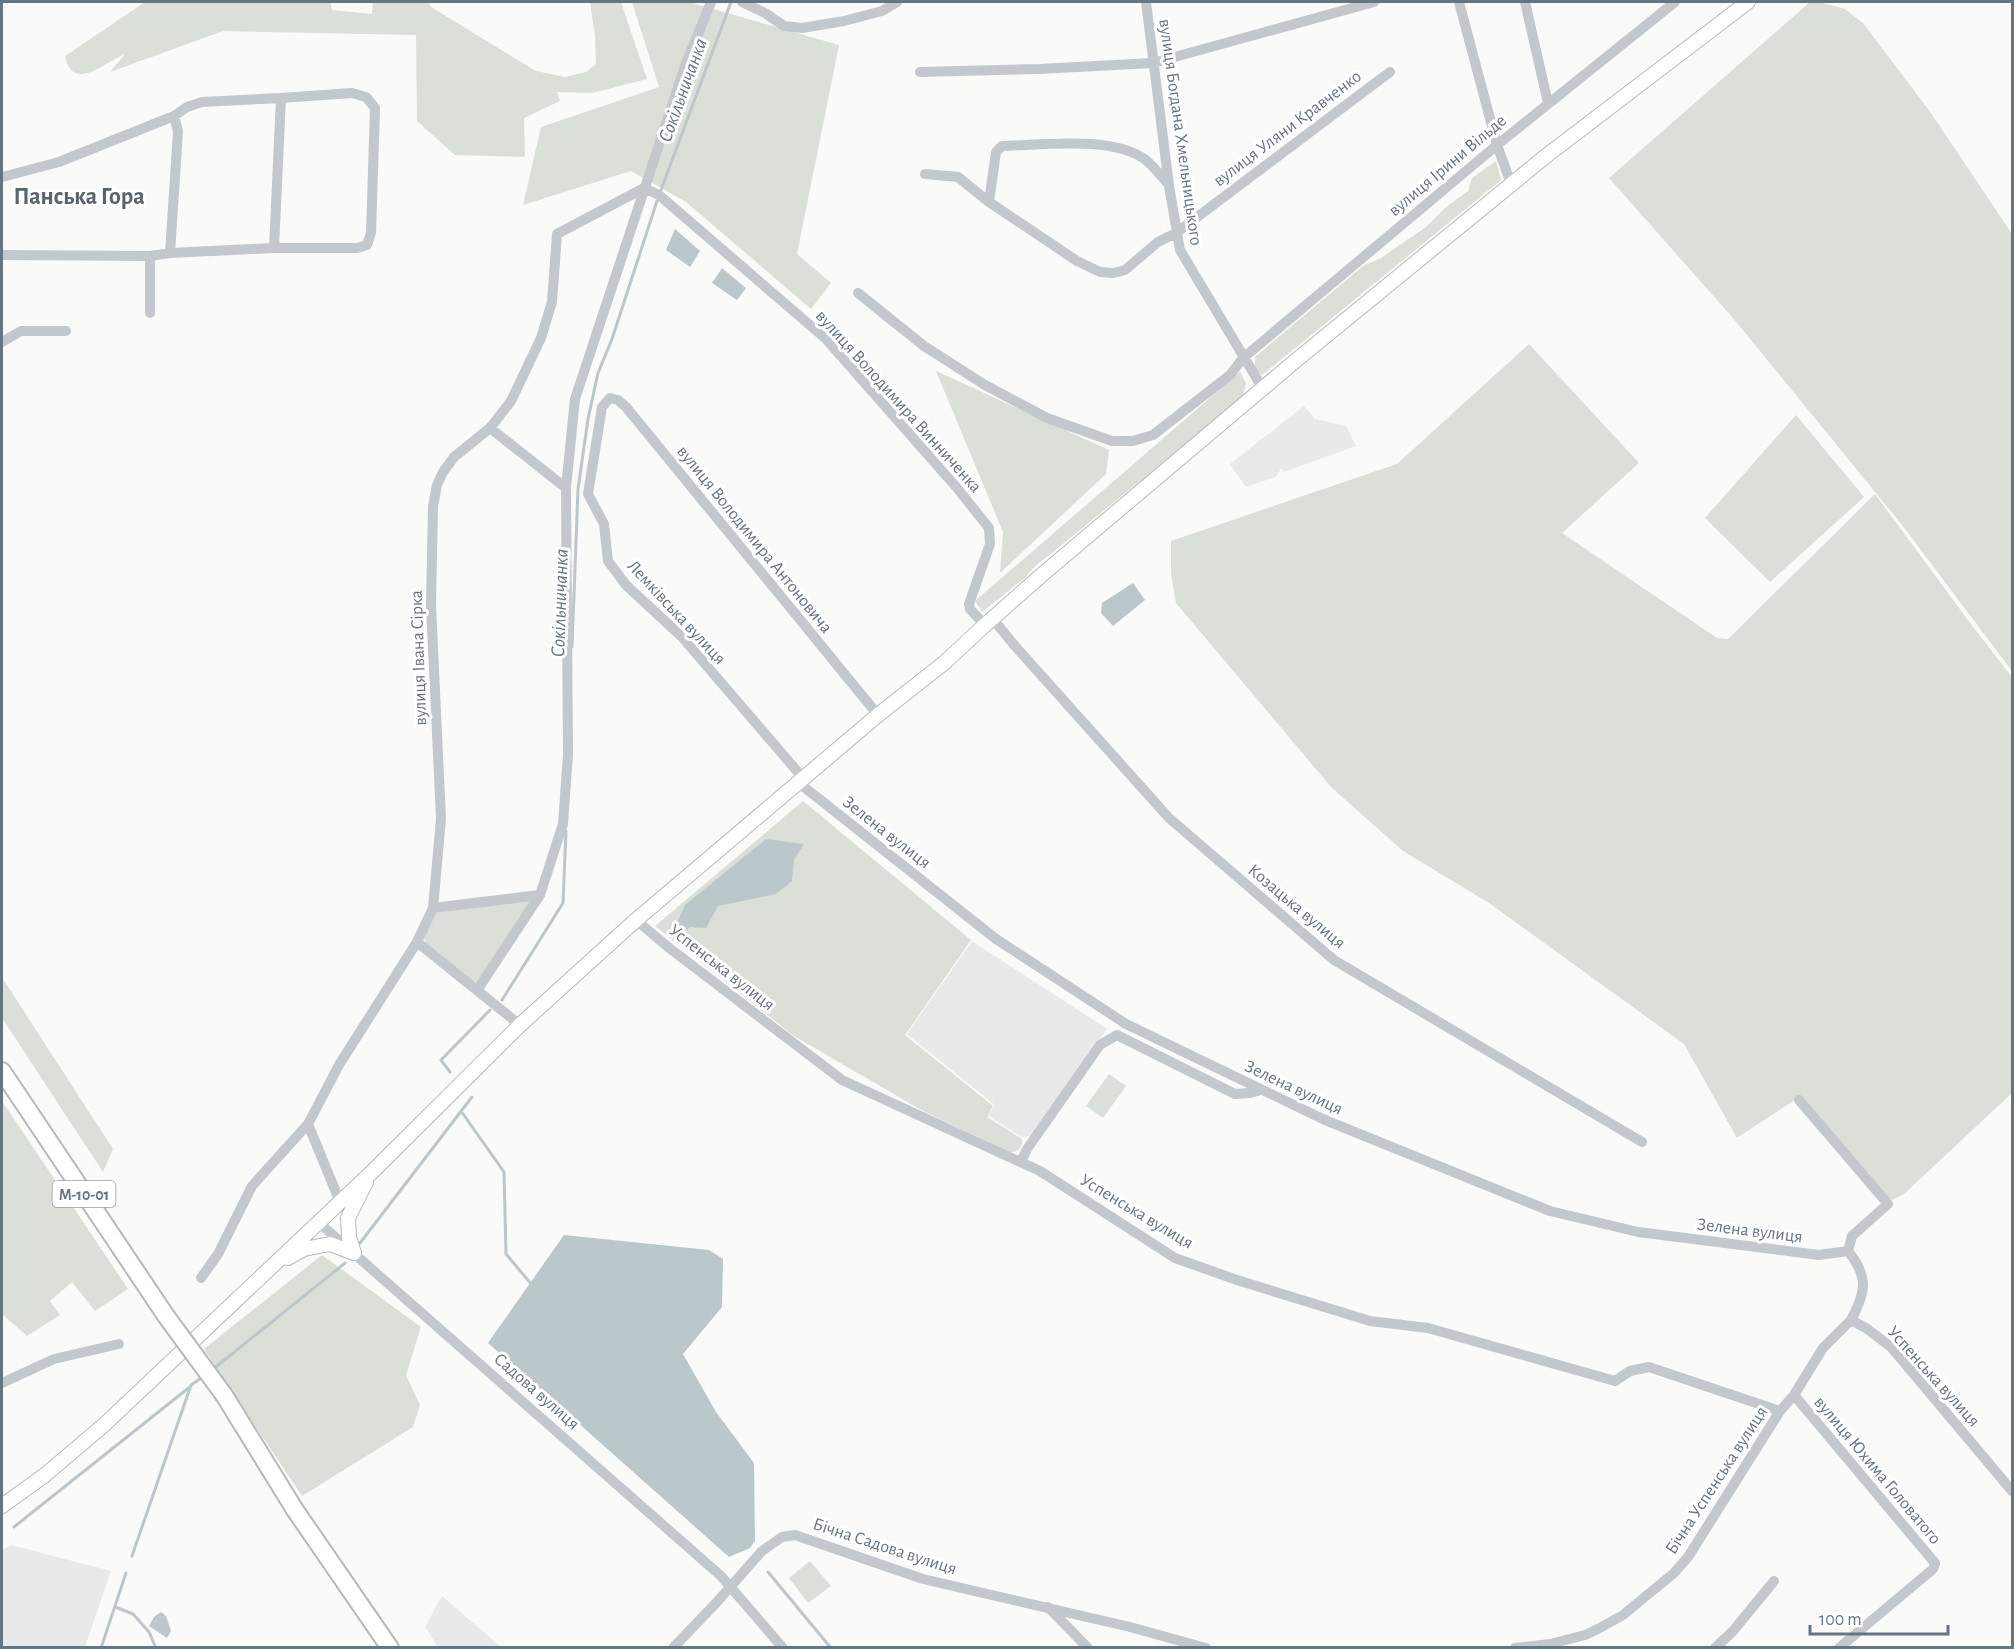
<svg xmlns="http://www.w3.org/2000/svg" width="2014" height="1649" font-family="'Alegreya Sans',sans-serif">
<style>
.built{fill:#e8e9e9}
.green{fill:#dadfd7}
.water{fill:#bbc7cb}
.lines{fill:none;stroke-linecap:round;stroke-linejoin:round}
.stream{stroke:#bbc7cb;stroke-width:3}
.major-casing{stroke:#b5babe;stroke-width:16}
.highway-casing{stroke:#b4b9bd;stroke-width:20}
.minor{stroke:#c3c8cc;stroke-width:10}
.major{stroke:#fff;stroke-width:14}
.highway{stroke:#fff;stroke-width:16}
.highway-bridge-casing{stroke:#b4b9bd;stroke-width:20;stroke-linecap:butt}
.highway-bridge{stroke:#fff;stroke-width:16}
.labels{text-anchor:middle;stroke-width:6;stroke-linejoin:round;paint-order:stroke}
.shield{fill:#fff;stroke:#939fa8;stroke-width:1.5}
.shield-label{font-size:16px;font-weight:bold;fill:#657683}
.street-label{font-size:18px;fill:#657683;stroke:#fff}
.water-label{font-size:20px;font-style:italic;fill:#60757c;stroke:#fff}
.district-label{font-size:24px;font-weight:bold;fill:#57646e;stroke:#fff}
</style>
<rect width="100%" height="100%" fill="#fafaf8"/>
<path class="built" d="M1304,406L1315,419L1346,426L1356,446L1284,472L1281,468L1276,477L1246,487L1230,464Z
M972,941L1107,1029L1037,1135L1022,1137L988,1116L995,1105L907,1034Z
M11,1545L111,1571L85,1647H2V1550Z
M442,1596L501,1647H438L425,1627Z"/>
<path class="green" d="M145,2H330L332,10L372,14L373,2H428L431,7L536,71L565,77L586,72L596,64L595,36L590,2H621L647,79L592,93L557,92L560,101L524,118L525,157L455,155L417,121L416,35L223,31L110,72L125,54C104,63 72,93 65,56Z
M632,2H689L839,45L797,254L831,283L811,309L686,202L631,171L523,205L541,127L659,87Z
M1810,2H1819L1845,9L1863,23L1931,113L2012,234V671L1902,525L1733,318L1609,178Z
M1496,161L1501,180L1262,375L1255,369V357L1363,266L1381,258L1426,227L1446,207L1468,191L1472,178Z
M1529,344L1639,463L1562,533L1717,638L1728,639L1875,494L1973,627L2012,677V1093L1904,1194L1888,1202L1799,1097L1737,1138L1684,1044L1489,903L1403,851L1331,787L1176,603L1171,574V541L1397,464Z
M936,371L1109,450L1106,474L1000,573L1003,532Z
M1240,372L1246,383L1243,397L1032,569L1026,577L982,612L975,601Z
M1796,415L1864,497L1770,582L1705,518Z
M803,801L971,940L905,1035L993,1106L987,1117L1022,1139C1023,1147 1018,1152 1010,1152L923,1111L794,1036L655,926Z
M530,898L534,902L478,983L471,982L427,945L423,935L434,913Z
M3,979L113,1149L103,1172L2,1018V980Z
M1109,1074L1126,1086L1103,1118L1086,1106Z
M2,1101L128,1289L95,1311L72,1282L50,1301L60,1315L27,1336L2,1314Z
M322,1255L421,1327L406,1375L420,1405L413,1427L302,1496L204,1349Z
M810,1561L831,1586L808,1603L789,1578Z"/>
<path class="water" d="M675,229L700,251L690,267L666,250Z
M722,268L746,288L737,300L712,283Z
M1133,583L1145,600L1113,626L1101,613L1102,603Z
M766,839L804,844L794,860L792,881L776,894L718,906L706,928L690,927L684,932L676,925L685,905Z
M564,1235L709,1250L723,1259L722,1307L683,1354L716,1412L754,1463L755,1541L750,1548L729,1557L488,1343Z
M161,1612L166,1616L171,1631L167,1638L149,1626L154,1617Z"/>
<g class="lines">
<path class="stream" d="M661,190L731,2
M572,647L578,489L588,419L598,373L612,339L657,201
M502,1000L563,903L566,831
M450,1072L441,1060L490,1010
M461,1111L504,1172L506,1254L532,1285
M360,1243L472,1097
M212,1370L345,1263
M14,1527L191,1386
M132,1556L191,1385L204,1376
M768,1572L831,1648
M115,1607L133,1614L149,1632L156,1648
M101,1648L126,1573"/>
<g class="major-casing">
<path id="major" d="M354,1253L349,1237L348,1218L366,1182
M288,1258L304,1249L330,1244L354,1253
M2,1506L45,1475L105,1424L373,1171L520,1025L636,920L878,715L944,663L985,625L1044,573L1294,362L1546,156L1748,2"/>
</g>
<g class="highway-casing">
<path id="highway" d="M2,1071L166,1316
M224,1395L295,1510L390,1648"/>
</g>
<path class="minor" d="M742,2L765,13L784,26L802,28L844,21L882,11L897,2
M1146,2L1169,186L1180,250L1260,384L1261,391
M1459,2L1497,145L1509,178L1513,183
M1525,2L1548,103
M920,72L1039,69L1153,63L1374,2
M925,174L958,177L989,202L1077,261L1100,272L1113,273L1125,270L1158,242L1176,233L1390,72
M2,177L59,162L174,116L187,107L202,102L281,98L274,248
M644,188L659,195L826,339L957,488L989,528L990,544L969,604L970,609L985,625
M989,202L996,152L1002,146C1042,145 1115,135 1147,161C1155,168 1162,177 1169,185
M170,253L274,248H357L367,245L371,233L375,108L366,97L352,93L281,98
M2,255L150,256
M858,293L924,346L985,385L1047,418L1112,441H1133L1153,435L1230,375L1243,358L1497,145L1675,2
M150,313V256L170,253L178,131L174,116
M2,342L21,331H66
M490,428L566,488
M992,618L1015,646L1169,818L1334,960L1642,1142
M803,778L682,637L626,585L608,561L604,524L588,494L602,407L610,398L618,400L626,407L878,715
M796,784L804,787L996,939L1126,1024L1325,1120L1550,1211L1638,1232L1819,1255L1848,1251
M433,908L540,895
M636,920L668,947L842,1080L1040,1171L1175,1258L1237,1280L1370,1321L1428,1328L1615,1381L1630,1371L1649,1367L1780,1411
M417,942L520,1025
M478,989L540,895L563,824L568,754L566,488L575,399L685,66L711,2
M1799,1100L1888,1204L1852,1236L1848,1251
M308,1124L340,1202
M1021,1162L1027,1149L1100,1045L1117,1035L1235,1094L1250,1093L1261,1090
M318,1222L721,1576L783,1648
M1848,1251C1869,1277 1866,1292 1851,1320L1866,1328L1891,1347L2012,1491
M201,1278L218,1254L252,1186L308,1124L339,1065L417,942L433,908L441,819L431,605L433,506L437,485L443,472L454,457L490,428L511,401L541,338L552,302L557,234L644,188
M2,1383L54,1359L119,1344
M1794,1395L1935,1563L1933,1569L1839,1648
M1048,1607L1088,1648
M673,1648L716,1603L762,1551L782,1537L795,1535L923,1579L1130,1627L1206,1648
M1515,1648L1550,1644L1585,1635L1598,1629L1623,1615L1674,1573L1688,1557L1780,1411L1794,1395L1823,1348L1851,1320
M1715,1648L1733,1631L1774,1581"/>
<use href="#major" class="major"/>
<use href="#highway" class="highway"/>
<g class="highway-bridge-casing">
<path id="highway-bridge" d="M166,1316L224,1395"/>
</g>
<use href="#highway-bridge" class="highway-bridge"/>
</g>
<g class="labels">
<rect class="shield" x="52.5" y="1181" width="63" height="26" rx="4.5"/>
<g class="shield-label">
<text x="84" y="1200">М-10-01</text>
</g>
<g class="street-label">
<text transform="translate(1287 128) rotate(-37)" y="6">вулиця Уляни Кравченко</text>
<text transform="translate(1181 132) rotate(82)" y="6">вулиця Богдана Хмельницького</text>
<text transform="translate(1447 165) rotate(-40)" y="6">вулиця Ірини Вільде</text>
<text transform="translate(899 401) rotate(48)" y="6">вулиця Володимира Винниченка</text>
<text transform="translate(755 539) rotate(51)" y="6">вулиця Володимира Антоновича</text>
<text transform="translate(677 612) rotate(47)" y="6">Лемківська вулиця</text>
<text transform="translate(418 658) rotate(-92)" y="6">вулиця Івана Сірка</text>
<text transform="translate(887 832) rotate(38)" y="6">Зелена вулиця</text>
<text transform="translate(1297 906) rotate(40)" y="6">Козацька вулиця</text>
<text transform="translate(722 967) rotate(38)" y="6">Успенська вулиця</text>
<text transform="translate(1294 1087) rotate(25)" y="6">Зелена вулиця</text>
<text transform="translate(1137 1211) rotate(31)" y="6">Успенська вулиця</text>
<text transform="translate(1750 1230) rotate(7)" y="6">Зелена вулиця</text>
<text transform="translate(1934 1376) rotate(48)" y="6">Успенська вулиця</text>
<text transform="translate(537 1391) rotate(41)" y="6">Садова вулиця</text>
<text transform="translate(1878 1470) rotate(50)" y="6">вулиця Юхима Головатого</text>
<text transform="translate(1716 1480) rotate(-57)" y="6">Бічна Успенська вулиця</text>
<text transform="translate(885 1546) rotate(18)" y="6">Бічна Садова вулиця</text>
</g>
<g class="water-label">
<text transform="translate(682 90) rotate(-70)" y="7">Сокільничанка</text>
<text transform="translate(559 603) rotate(-88)" y="7">Сокільничанка</text>
</g>
<g class="district-label">
<text x="79" y="204">Панська Гора</text>
</g>
</g>
<rect width="2014" height="1649" fill="none" stroke="#657683" stroke-width="6"/>
<path d="M1810 1625v9h138v-9" fill="none" stroke="#657683" stroke-width="3"/>
<text x="1819" y="1625" font-size="18" fill="#657683" stroke="#ffffff" stroke-width="4.5" paint-order="stroke">100 m</text>
</svg>
